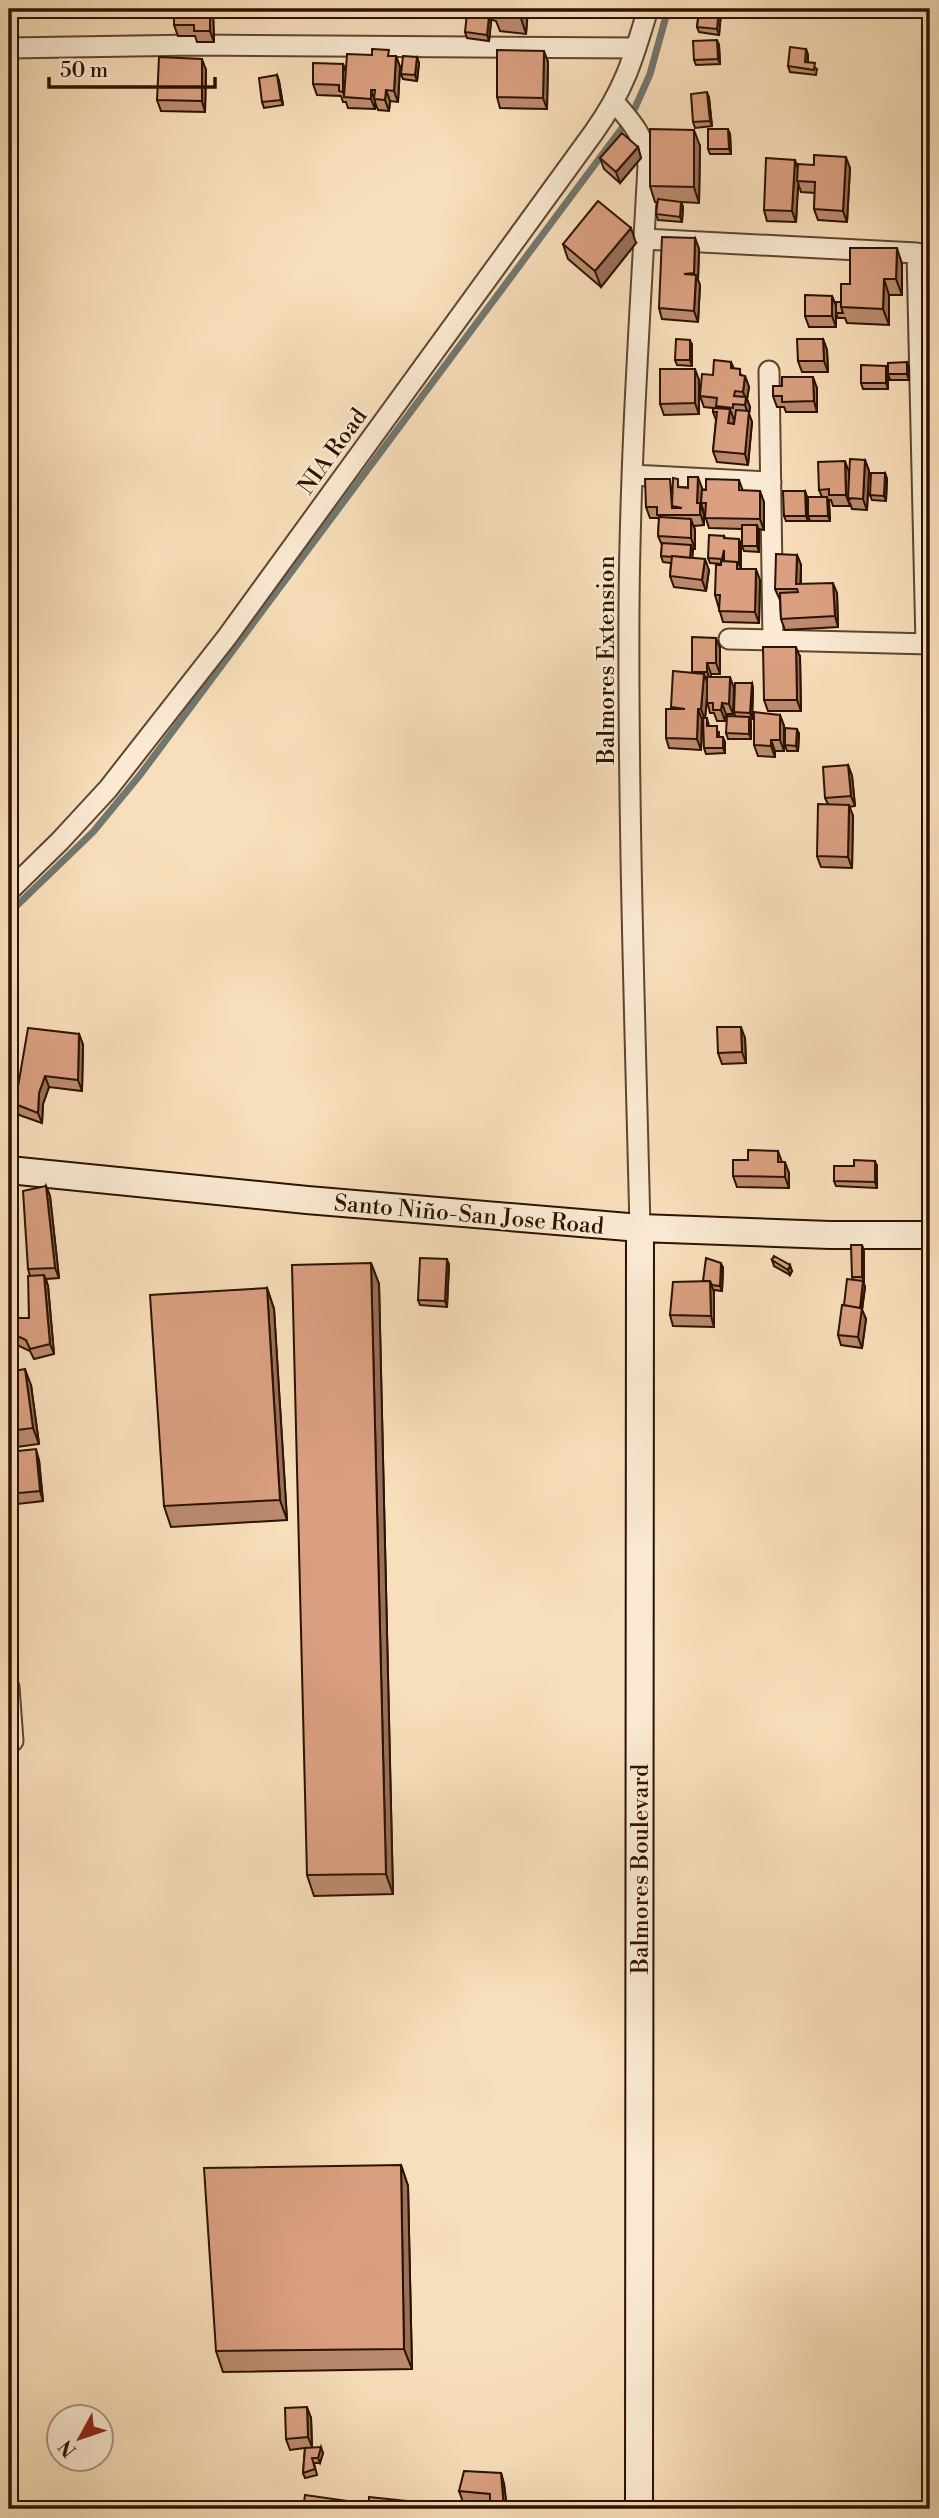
<svg xmlns="http://www.w3.org/2000/svg" width="939" height="2518" font-family="'Libre Bodoni',serif">
<style>
.lines{fill:none;stroke-linecap:round;stroke-linejoin:round}
.stream{stroke:#72776f;stroke-width:7}
.minor-casing{stroke:#5f4530;stroke-width:23}
.secondary-casing{stroke:#2c1201;stroke-width:30}
.minor{stroke:#faead3;stroke-width:19}
.secondary{stroke:#faead3;stroke-width:26}
.wall{fill:#bb8a6f;stroke:#2c1201;stroke-width:2}
.shaded-wall{fill:#99705a;stroke:#2c1201;stroke-width:2}
.building{fill:#daa081;stroke:#2c1201;stroke-width:2}
.labels{text-anchor:middle;stroke-width:5;stroke-linejoin:round;paint-order:stroke}
.street-label{font-size:23px;fill:#2c1201;stroke:#faead3}
</style>
<rect width="100%" height="100%" fill="#f8dfbb"/>
<filter id="stains"><feTurbulence type="fractalNoise" baseFrequency=".00286" numOctaves="4"/><feColorMatrix values="0 0 0 0 .2 0 0 0 0 .09 0 0 0 0 .02 0 0 0 .5 -.17"/></filter>
<radialGradient id="worn" r=".72"><stop offset=".6" stop-color="#630" stop-opacity="0"/><stop offset="1" stop-color="#630" stop-opacity=".3"/></radialGradient>
<g class="lines">
<path class="stream" d="M635,108L650,74L668,9
M9,913L93,832L140,775L622,128"/>
<g class="minor-casing">
<path id="minor" d="M9,48L196,45L636,48
M615,103C633,123 646,139 648,166C640,314 630,461 629,609C628,816 635,1022 640,1228
M644,239L917,253L926,644
M769,371L773,640
M632,475L771,482
M729,639L930,644
M9,891L60,841L108,789L227,637L594,132C625,88 633,59 648,9
M9,1687L13,1741"/>
</g>
<g class="secondary-casing">
<path id="secondary" d="M9,1170L307,1200L640,1228L830,1235H930
M639,2509L640,1228"/>
</g>
<use href="#minor" class="minor"/>
<use href="#secondary" class="secondary"/>
</g>
<path class="wall" d="M174,9H213L214,42H197L195,36H178L174,25Z
M488,9H528L526,34L500,31L496,21L492,20Z
M673,9H720L721,13L719,35L699,32L697,27L698,18H694L692,12V10H674Z
M489,17L491,22L489,41L467,38L465,32Z
M719,45L720,64L696,65L694,60Z
M806,49L808,55V63L817,69L816,75L790,72L788,66Z
M391,56H396L400,67L398,102L390,101L389,111L378,110L375,102V109L348,108L346,102H343L341,96L317,95L313,84L343,64L346,72Z
M417,57L419,63L417,81L403,79L401,74Z
M548,62L547,109L500,108L497,97Z
M206,70L205,112L161,111L157,100Z
M277,75L279,81L283,105L264,108L262,102Z
M709,98L712,126L695,128L693,122Z
M730,134L731,154H710L708,149Z
M700,146L699,203L681,202L683,207L682,222L658,220L656,214L657,202H655L650,186Z
M638,147L641,158L620,183L604,169L600,158Z
M850,168L847,222L818,220L814,209L815,193L801,192L798,183L796,222L767,221L764,210L798,169Z
M695,238L699,249L698,280L700,285L698,322L662,319L659,308Z
M636,243L601,287L568,259L563,244Z
M930,250V281H926L924,276Z
M902,264V295H889V325L847,323L845,318H838L836,313L850,284Z
M832,296L836,306V327H809L805,316Z
M823,339L827,350L828,372H802L798,361Z
M692,345V366L677,365L675,360Z
M731,362L734,369L743,376H745L749,387L747,399L750,407L749,414L752,422L748,465L717,462L713,451L716,420L713,412V408L704,407L700,396L713,375Z
M907,362L909,368V380H890L888,374Z
M886,366L888,371V389H863L861,383Z
M699,380V414L664,415L660,404Z
M782,386L817,388V412H786L784,407H777L773,396Z
M865,460L869,471L867,510L852,509L850,503V506H833L831,500H829L830,521H810L808,516L822,497L819,490L849,472V479Z
M885,473L887,479L886,501L872,500L870,495Z
M739,480L743,491L764,502V530L759,529V552L744,551L742,546V529L709,528L701,503L704,514V525L694,526L695,530V549H692V558L709,570L706,591L674,587L670,576L671,563L663,562L661,556L662,545L658,536L659,520L658,518H650L646,507L673,486L681,487L702,488V490H706Z
M805,491L807,497L808,521H786L784,516Z
M724,536L725,538L741,544V569L760,580L759,623L723,622L715,595L721,564L710,563L708,558Z
M797,555L801,565V584L837,593L838,627L785,630L781,619L780,600L775,589Z
M720,648V674H711V677L734,688L733,714H726L725,721H717L714,713H710L707,701L705,718H707L709,726L719,732V737L725,742V753L706,754L704,748L703,720H702L701,750L669,748L666,738L672,709L671,707L692,673Z
M800,657L801,711H768L764,700Z
M752,683L753,689L752,719H750L751,722V739H728L726,733L735,716L734,712Z
M780,715L784,726V751H775V757L758,756L754,745Z
M799,734L798,751H787L785,745Z
M848,765L852,776L855,806L849,807L853,816L852,868L821,867L817,856L828,804L825,798Z
M79,1034L83,1045L82,1091L49,1087L43,1104L42,1123L19,1115L15,1104Z
M745,1038L746,1063L722,1064L718,1053Z
M9,1040H12L16,1051L14,1085H9Z
M778,1151L782,1162L789,1173V1188L737,1187L733,1176L748,1160Z
M877,1166V1188L836,1186L834,1181Z
M46,1186L50,1196L59,1278L46,1279L48,1286L54,1354L34,1359L30,1351L17,1345L13,1334L29,1318L30,1276L28,1269Z
M864,1250V1282H863L865,1287L862,1310L866,1319L862,1348L841,1345L838,1335L844,1305L853,1280L852,1277Z
M772,1260L792,1271L790,1275L774,1266Z
M371,1263L379,1284L393,1894L314,1896L307,1875Z
M449,1265L447,1307L420,1305L418,1300Z
M723,1268L722,1291L714,1290V1327L673,1326L670,1315L703,1281Z
M267,1288L274,1309L287,1520L171,1527L164,1506Z
M9,1372L31,1385L39,1444L9,1448Z
M9,1452L39,1460L43,1501L9,1505Z
M401,2165L408,2186L412,2369L223,2372L216,2351Z
M311,2418L312,2447L323,2453L320,2463H314L317,2475L305,2478L303,2473L305,2448L290,2450L286,2439Z
M501,2473L504,2484L507,2509H490V2505L463,2502L459,2491Z"/>
<path class="shaded-wall" d="M210,9H213L214,42L210,31Z
M521,9H528L526,34L521,18Z
M719,9L721,13L719,35L717,29Z
M489,17L491,22L489,41L487,35Z
M717,40L719,45L720,64L718,59Z
M806,49L808,55L807,68L805,62Z
M544,51L548,62L547,109L543,98Z
M396,56L400,67L398,102L394,91Z
M417,57L419,63L417,81L415,75Z
M202,59L206,70L205,112L202,101Z
M343,64L347,75L345,97L343,92Z
M277,75L279,81L283,105L281,100Z
M371,90L375,101V109L371,99Z
M386,90L390,101L389,111L385,100Z
M707,92L709,98L712,126L710,121Z
M728,129L730,134L731,154L729,149Z
M694,130L700,146L699,203L694,187Z
M638,147L641,158L620,183L616,172Z
M846,157L850,168L847,222L843,211Z
M795,160L799,171L796,222L792,211Z
M681,202L683,207L682,222L680,217Z
M631,228L636,243L601,287L595,271Z
M695,238L699,249L698,280L700,285L698,322L694,311L696,278L694,273Z
M897,248L902,264V295L896,279Z
M884,279L889,295V325L883,309Z
M832,296L836,306V327L832,316Z
M823,339L827,350L828,372L824,361Z
M690,340L692,345V366L690,360Z
M907,362L909,368V380L907,374Z
M886,366L888,371V389L886,383Z
M695,369L699,380V414L695,403Z
M745,376L749,387L747,399L750,407L749,414L752,422L748,465L745,454L748,414L745,405L746,399L743,392Z
M813,377L817,388V412L814,401Z
M730,409L734,420L732,434L728,423Z
M865,460L869,471L867,510L863,499Z
M845,461L849,472L850,499L848,498L850,506L846,495Z
M885,473L887,479L886,501L884,496Z
M698,477L702,488L701,507L704,514V525L697,503Z
M760,491L764,502V530L760,519Z
M805,491L807,497L808,521L806,516Z
M827,497L829,503L830,521L828,516Z
M691,519L695,530V549L691,538Z
M757,525L759,531V552L757,546Z
M739,539L741,544V569L739,564Z
M691,545L693,551L692,564L690,559Z
M797,555L801,565L800,595L796,584Z
M705,559L709,570L706,591L702,580Z
M756,569L760,580L759,623L755,612Z
M833,583L837,593L838,627L835,616Z
M716,638L720,648V674L716,663Z
M796,647L800,657L801,711L797,700Z
M707,663L711,674V683L707,672Z
M704,674L708,684L705,720L701,709Z
M730,677L734,688L733,714L729,704Z
M752,683L753,689L752,719L750,713Z
M722,703L726,714L725,721L721,710Z
M698,709L702,720L701,750L697,739Z
M780,715L784,726V751L780,740Z
M749,717L751,722V739L749,734Z
M797,729L799,734L798,751L796,746Z
M723,737L725,742V753L723,748Z
M771,740L775,751V757L771,746Z
M848,765L852,776L855,806L851,796Z
M849,805L853,816L852,868L848,857Z
M741,1027L745,1038L746,1063L742,1052Z
M79,1034L83,1045L82,1091L78,1080Z
M12,1040L16,1051L14,1085L10,1074Z
M45,1076L49,1087L43,1104L42,1123L38,1113L39,1093Z
M875,1161L877,1166V1188L875,1182Z
M785,1162L789,1173V1188L785,1177Z
M46,1186L50,1196L59,1278L55,1268Z
M862,1245L864,1250V1282L862,1277Z
M447,1259L449,1265L447,1307L445,1301Z
M371,1263L379,1284L393,1894L386,1874Z
M721,1263L723,1268L722,1291L720,1286Z
M790,1265L792,1271L790,1275L788,1270Z
M44,1275L48,1286L54,1354L50,1344Z
M710,1281L714,1292V1327L711,1316Z
M863,1281L865,1287L862,1310L866,1319L862,1348L858,1337Z
M267,1288L274,1309L287,1520L280,1500Z
M25,1369L31,1385L39,1444L33,1428Z
M36,1449L39,1460L43,1501L40,1491Z
M401,2165L408,2186L412,2369L404,2349Z
M307,2407L311,2418L312,2447L308,2437Z
M321,2447L323,2453L320,2463L318,2458Z
M501,2473L504,2484L507,2509H504Z"/>
<path class="building" d="M174,9H210V31H194V25H174Z
M495,9H521V18L494,15Z
M692,9H719L717,29L697,27L699,13L692,12Z
M467,14L489,17L487,35L465,32Z
M717,40L718,59L694,60L693,41Z
M790,47L806,49L805,62L815,63L814,70L788,66Z
M372,49L389,50L388,56H396L394,91L386,90L385,100L374,99L375,90H371V99L344,97L347,54L372,55Z
M497,50L544,51L543,98L497,97Z
M403,56L417,57L415,75L401,74Z
M159,57L202,59V101L157,100Z
M313,63L343,64V92L339,91V85L313,84Z
M277,75L281,100L262,102L259,78Z
M707,92L710,121L693,122L691,94Z
M650,129L694,130V187L650,186Z
M708,129H728L729,149H708Z
M622,133L638,147L616,172L600,158Z
M814,155L846,157L843,211L814,209L815,182L797,181L798,164L814,165Z
M766,158L795,160L792,211L764,210Z
M658,199L681,202L680,217L656,214Z
M598,201L631,228L595,271L563,244Z
M662,237L695,238L694,273L684,274L696,275L694,311L659,308Z
M850,248H897L896,279H884L883,309L841,307V284H850Z
M926,250H930V276H924Z
M805,295L832,296V316H805Z
M836,302H841V307L843,313H836Z
M676,339L690,340V360H675Z
M797,339H823L824,361H798Z
M714,360L731,362V368L740,369V375L745,376L743,392L735,391L734,396L746,397L745,405L733,404V408L716,406L717,398L700,396L702,374L713,375Z
M907,362V374H888V363Z
M861,365L886,366V383H861Z
M660,369H695V403L660,404Z
M782,377H813L814,401L782,402V396H773V386H782Z
M713,408L730,409L728,423L734,424L736,410L749,411L745,454L713,451L717,412H713Z
M850,459L865,460L863,499L848,498Z
M845,461L846,495H829V489L819,490L818,462Z
M871,473H885L884,496L870,495Z
M688,477H698L697,503H700V515H657V507H646L645,479H670L672,508H682L672,506L673,478L678,479V487L688,488Z
M706,479L739,480V490L760,491V519L705,518L706,503H701L702,490H706Z
M783,491H805L806,516H784Z
M808,497H827L828,516H808Z
M659,517L691,519V538L658,536Z
M742,525H757V546H742Z
M709,535L724,536V538L739,539V564L737,563V562L724,561V550L722,559L708,558Z
M662,543L691,545L690,558L672,556V557L661,556Z
M776,554L797,555L796,584L833,583L835,616L781,619L780,593L798,592L797,589H775Z
M672,556L705,559L702,580L670,576Z
M721,561L737,562V569H756L755,612L719,611L720,595H715L716,565H721Z
M692,637L716,638V663H707V672H692Z
M763,647H796L797,700H764Z
M673,671L704,674L701,709H698L697,739L666,738V709H685L671,707Z
M707,677H730L729,704L722,703L721,710H713V703H707Z
M735,683H752L750,713L734,712Z
M754,712L780,715V740H771V746L754,745Z
M727,716L749,717V734L726,733Z
M703,718H707V726H717V737H723V748H704Z
M785,728L797,729L796,746L785,745Z
M848,765L851,796L825,798L823,767Z
M818,804L849,805L848,857L817,856Z
M717,1027H741L742,1052L718,1053Z
M28,1028L79,1034L78,1080L45,1076L39,1093L38,1113L15,1104Z
M9,1040H12L10,1074H9Z
M748,1150L778,1151V1162H785V1177L733,1176V1160H748Z
M854,1160L875,1161V1182L834,1181V1166H854Z
M46,1186L55,1268L28,1269L23,1191Z
M851,1245H862V1277H852Z
M774,1256L790,1265L788,1270L772,1260Z
M420,1258L447,1259L445,1301L418,1300Z
M706,1258L721,1263L720,1286L712,1285L710,1281H703Z
M371,1263L386,1874L307,1875L292,1265Z
M44,1275L50,1344L30,1349L26,1340L13,1334V1318H29L28,1276Z
M847,1279L863,1281L860,1308L844,1305Z
M710,1281L711,1316L670,1315L673,1282Z
M267,1288L280,1500L164,1506L150,1295Z
M842,1305L862,1308L858,1337L838,1335Z
M25,1369L33,1428L9,1431V1372Z
M36,1449L40,1491L9,1494V1452Z
M401,2165L404,2349L216,2351L204,2168Z
M307,2407L308,2437L286,2439L285,2408Z
M321,2447L318,2458H312L315,2469L303,2473L305,2448Z
M464,2471L501,2473L504,2509H490V2494L459,2491Z
M305,2495L348,2501L347,2509H303Z
M369,2497L427,2503L425,2509H369Z"/>
<g class="labels">
<g class="street-label">
<text transform="translate(332 451) rotate(-54)" y="8">NIA Road</text>
<text transform="translate(606 660) rotate(-90)" y="8">Balmores Extension</text>
<text transform="translate(469 1214) rotate(5)" y="8">Santo Niño-San Jose Road</text>
<text transform="translate(640 1869) rotate(-90)" y="8">Balmores Boulevard</text>
</g>
</g>
<rect width="939" height="2518" fill="none" stroke="#f8dfbb" stroke-width="35"/>
<rect x="10" y="10" width="918" height="2497" fill="none" stroke="#2c1201" stroke-width="3.5"/>
<rect x="18" y="18" width="904" height="2483" fill="none" stroke="#2c1201" stroke-width="2"/>
<g transform="translate(80 2438) rotate(230)"><circle r="33" fill="#faead3" stroke="#a8947f" stroke-width="2"/>
<path d="M0-5L12 26L0 18L-12 26Z" fill="#8f2418"/>
<text y="-10" font-size="19" font-weight="bold" text-anchor="middle" fill="#2c1201">N</text>
</g>
<path d="M49 77v10h166v-10" fill="none" stroke="#2c1201" stroke-width="3.5"/>
<text x="60" y="77" font-size="21" fill="#2c1201" stroke="#faead3" stroke-width="5" paint-order="stroke">50 m</text>
<rect width="100%" height="100%" filter="url(#stains)"/>
<rect width="100%" height="100%" fill="url(#worn)"/>
</svg>
